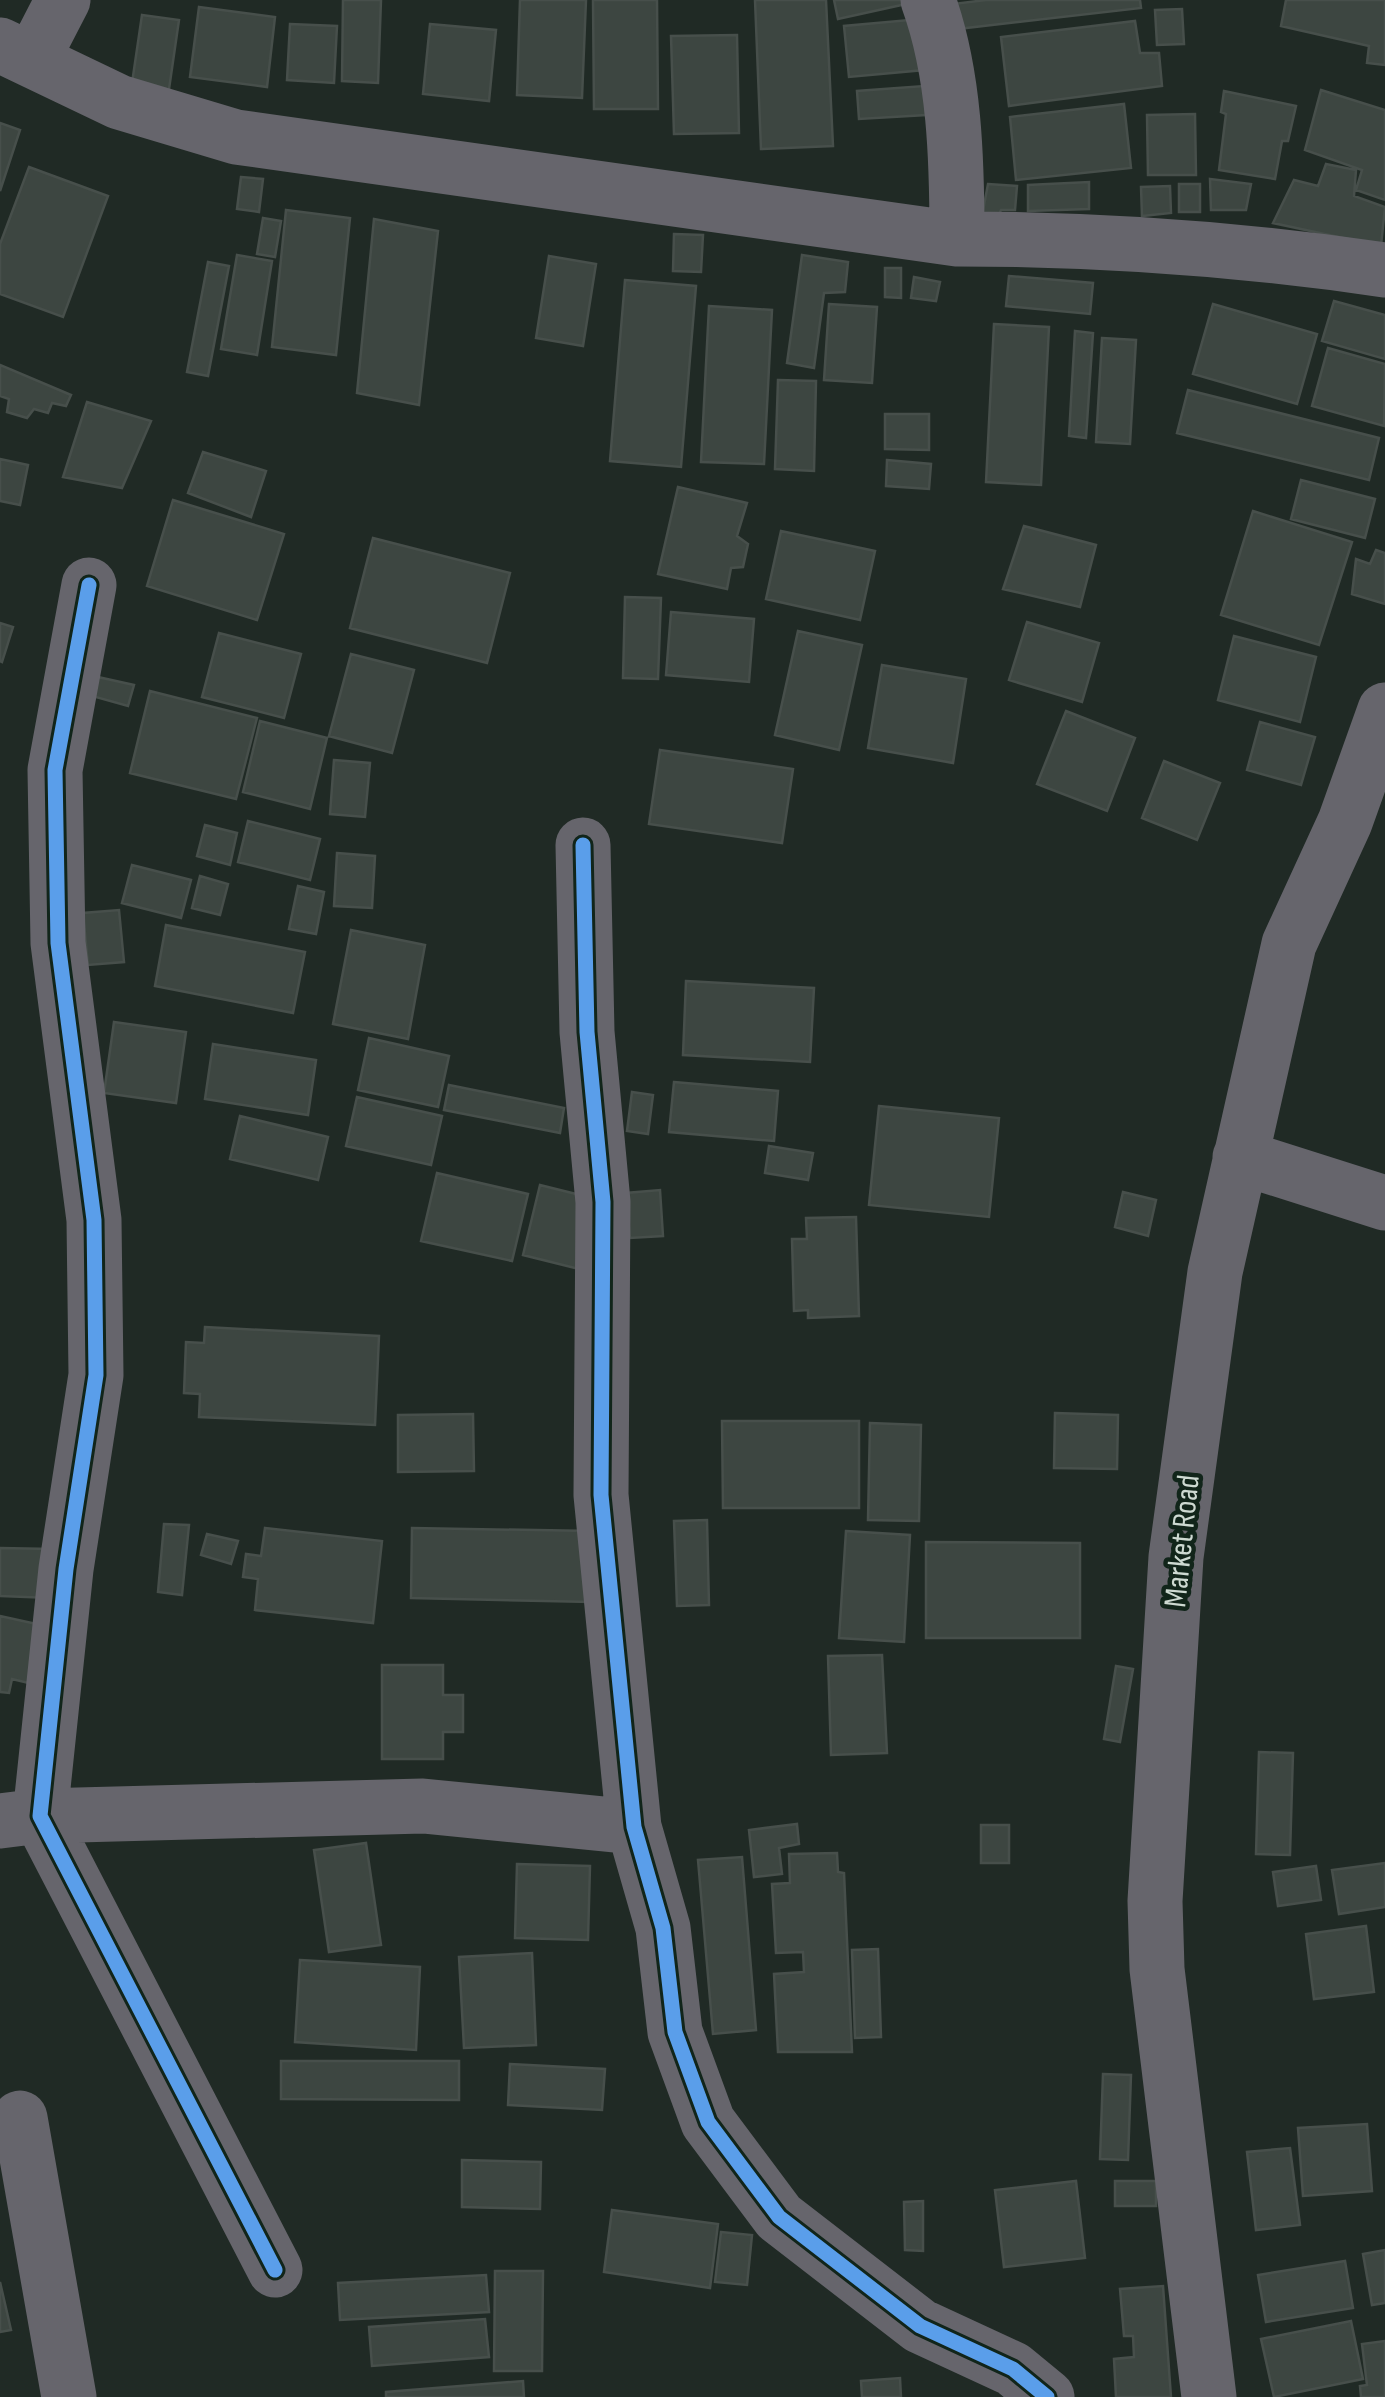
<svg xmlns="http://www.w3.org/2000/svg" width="1385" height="2397" font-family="'Sofia Sans Condensed',sans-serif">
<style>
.building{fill:#3d4641;stroke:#474f4b;stroke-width:2.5}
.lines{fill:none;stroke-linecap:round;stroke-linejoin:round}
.minor{stroke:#66656c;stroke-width:55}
.cycleway-casing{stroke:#11251a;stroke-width:21}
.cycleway{stroke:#5a9eea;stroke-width:15}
.labels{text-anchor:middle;stroke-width:9;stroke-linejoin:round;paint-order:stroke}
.street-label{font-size:32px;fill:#cdd9d1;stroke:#11251a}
</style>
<rect width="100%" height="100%" fill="#202a25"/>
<path class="building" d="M343,0H381L378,83L342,81Z
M520,0H586L582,98L517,95Z
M593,0H657L658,109H594Z
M755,0H826L833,146L761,149Z
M834,0H905L906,4L838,19Z
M986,0H1140L1141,8L957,29L953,4Z
M1286,0H1385V65L1367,63L1369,46L1281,26Z
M199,7L275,17L267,87L190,77Z
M1182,9L1184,44L1157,45L1155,10Z
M142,15L179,20L168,96L131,90Z
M920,19L924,70L849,77L844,26Z
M1135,21L1140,53H1159L1162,86L1009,106L1001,37Z
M290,24L337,26L334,83L287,80Z
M430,24L496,30L489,101L423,94Z
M737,35L739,133L674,134L671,36Z
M924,86L926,115L859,119L857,91Z
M1321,90L1385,110V200L1356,190L1362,170L1305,150Z
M1224,91L1296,106L1288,141H1282L1275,179L1219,170L1226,114L1221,112Z
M1124,104L1131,168L1016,180L1010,117Z
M1195,114L1196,175H1148L1147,115Z
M0,123L20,130L0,191Z
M1326,164L1356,170L1354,196L1385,207L1381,246L1273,223L1294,180L1318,186Z
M29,167L108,196L63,317L0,294V244Z
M241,177L263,179L259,212L237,209Z
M1210,179L1251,184L1246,210H1211Z
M1089,182V209L1028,211V185Z
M988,184L1017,186L1015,210H1001L996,221L982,216Z
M1179,184H1200V212H1179Z
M1170,186L1171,213L1142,216L1141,187Z
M286,210L350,218L336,355L272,347Z
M263,218L281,221L275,257L257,254Z
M374,219L438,231L419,405L357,393Z
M674,234L703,235L701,272L673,271Z
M237,255L272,261L257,355L221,349Z
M802,255L848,262L845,292L824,293L814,368L787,363Z
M549,256L596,264L583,346L536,338Z
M208,262L229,266L208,376L187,372Z
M885,268H901V298L885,297Z
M1009,276L1093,283L1090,314L1006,306Z
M914,277L940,282L936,301L911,298Z
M625,280L696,286L681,467L610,461Z
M1334,301L1385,315V359L1322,341Z
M829,304L877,307L872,383L824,380Z
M1213,304L1317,334L1297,404L1193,374Z
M709,306L772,310L764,464L701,462Z
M994,324L1049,327L1041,485L986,482Z
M1075,331L1093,333L1086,438L1069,436Z
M1102,338L1136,340L1130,444L1096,442Z
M1328,348L1385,364L1384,426L1312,406Z
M0,365L71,395L66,406L52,403L48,413L34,409L27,418L7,412L9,399L0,396Z
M778,380L816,381L814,471L775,469Z
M1188,390L1379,438L1369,480L1177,433Z
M87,402L151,421L122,488L63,477Z
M885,414H929V450L885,449Z
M203,452L266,471L251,517L188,493Z
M0,459L28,465L20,505L0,501Z
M887,460L931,464L929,489L886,486Z
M1301,480L1375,499L1365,538L1291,519Z
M678,487L747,503L737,536L748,544L743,567L731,568L727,589L658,574Z
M173,500L284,534L257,620L147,586Z
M1253,511L1352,542L1319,645L1221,615Z
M1024,526L1096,545L1080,607L1003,589Z
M781,531L875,551L860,620L766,599Z
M373,538L510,573L487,663L350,628Z
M1376,550L1385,553V604L1352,594L1356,559L1370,564Z
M625,597L661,598L658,679L623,678Z
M671,612L754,619L749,682L666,675Z
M1027,622L1099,643L1082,702L1009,680Z
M0,623L13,627L2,662L0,661Z
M798,631L862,645L839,750L775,735Z
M219,633L301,654L284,718L202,697Z
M1234,636L1316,657L1300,722L1218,700Z
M351,654L414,670L392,753L329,736Z
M882,665L966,679L953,763L868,748Z
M98,677L134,685L128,706L92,696Z
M150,691L257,718L236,799L130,773Z
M1066,711L1135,738L1107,811L1037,784Z
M260,721L327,738L310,809L243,792Z
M1260,722L1315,737L1301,785L1247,770Z
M660,750L793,769L782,843L649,824Z
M334,760L370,763L365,817L330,814Z
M1164,761L1220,783L1197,840L1142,818Z
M248,821L320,839L310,880L238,862Z
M205,825L237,833L230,865L197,856Z
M337,853L375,856L372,908L334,906Z
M132,865L191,880L181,918L122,903Z
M200,876L228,884L220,915L192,908Z
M298,886L324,892L316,934L289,929Z
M119,910L124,962L88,965L83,913Z
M166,925L305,952L293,1013L155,986Z
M351,930L425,945L408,1039L333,1024Z
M686,981L814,988L810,1062L683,1055Z
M114,1022L186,1032L176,1103L104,1093Z
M369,1038L449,1056L438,1107L358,1090Z
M213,1044L316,1060L308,1115L205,1099Z
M674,1082L778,1091L774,1141L669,1132Z
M449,1085L564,1108L560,1133L444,1110Z
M632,1092L653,1095L648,1134L627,1131Z
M357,1097L442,1116L431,1165L346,1146Z
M879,1106L999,1118L989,1217L869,1205Z
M240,1116L328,1137L318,1180L230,1159Z
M769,1146L813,1153L808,1180L765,1173Z
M437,1173L528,1194L512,1261L421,1241Z
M540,1185L596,1199L579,1269L523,1255Z
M660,1190L663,1236L630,1238L626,1193Z
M1123,1192L1156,1200L1148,1236L1115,1227Z
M856,1217L859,1316L808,1318V1310L794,1311L792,1239H807L806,1218Z
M205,1327L379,1336L375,1425L199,1417L200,1394L184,1393L186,1342L204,1343Z
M1055,1413L1118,1415L1117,1469L1054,1468Z
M473,1414L474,1471L398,1472V1415Z
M722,1421H859V1508H723Z
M870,1423L921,1425L919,1521L868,1520Z
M707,1520L709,1605L677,1606L674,1521Z
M164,1524L189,1525L182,1595L158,1592Z
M265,1528L382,1541L373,1623L255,1610L258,1579L243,1577L246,1554L261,1556Z
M412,1528L592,1531L591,1602L411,1598Z
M846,1531L910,1535L904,1642L839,1638Z
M207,1534L238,1541L231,1564L201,1555Z
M926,1542L1080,1543V1638H926Z
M0,1548L52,1549L51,1598L0,1596Z
M0,1616L50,1627L37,1685L12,1679L9,1693L0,1692Z
M882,1655L887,1753L831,1755L828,1656Z
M382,1665H443V1695H463V1732H443V1759H382Z
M1116,1666L1133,1669L1120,1742L1104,1739Z
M1259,1752L1293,1753L1290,1855L1256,1854Z
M797,1824L799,1844L779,1848L782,1874L754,1877L749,1830Z
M981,1825H1009V1863H981Z
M366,1843L381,1945L329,1952L314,1850Z
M837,1853L838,1872L844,1873L852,2052H778L774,1974L804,1972L803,1952L776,1953L772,1884L790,1883L789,1854Z
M742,1857L756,2030L713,2034L698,1860Z
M1385,1863V1907L1339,1914L1332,1870Z
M517,1864L590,1866L588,1940L515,1938Z
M1316,1866L1321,1900L1278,1906L1273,1872Z
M1366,1926L1374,1992L1314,1999L1306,1934Z
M878,1949L881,2037L855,2038L852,1950Z
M532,1953L536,2045L464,2048L459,1957Z
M300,1960L420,1967L416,2050L295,2042Z
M281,2061H459V2100L281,2099Z
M510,2064L605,2069L602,2110L508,2105Z
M1103,2074L1131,2075L1128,2160L1100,2159Z
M1367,2124L1372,2191L1303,2196L1298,2128Z
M1290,2148L1300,2225L1256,2230L1247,2152Z
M462,2160L541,2162L540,2209L462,2207Z
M1076,2181L1085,2258L1004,2267L995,2190Z
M1115,2181H1156V2206H1115Z
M923,2201V2251L905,2250L904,2202Z
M612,2210L718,2224L710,2288L604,2272Z
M721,2232L752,2235L747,2285L715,2282Z
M1385,2250V2303L1372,2305L1363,2254Z
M1345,2261L1353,2308L1266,2322L1258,2275Z
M495,2271H543L542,2371H494Z
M486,2275L489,2312L340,2320L338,2283Z
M0,2282L11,2330L0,2332Z
M1163,2286L1171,2397H1116L1114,2359L1134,2357L1133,2336H1124L1120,2289Z
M485,2319L489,2357L372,2366L369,2327Z
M1351,2321L1363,2379L1274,2397L1261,2339Z
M1385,2341V2397H1361L1360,2386L1367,2385L1362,2344Z
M900,2378L901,2397H862L861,2381Z
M523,2381L524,2397H386V2392Z"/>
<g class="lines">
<path class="minor" d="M928,0C955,74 957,161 957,239
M0,45L119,102L236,137L957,239C1102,239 1242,249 1385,270
M32,60L63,0
M89,585L55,770L58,943L94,1220L96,1375L66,1569L40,1816L275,2270
M583,845L587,1032L603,1202L601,1495L634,1827L663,1928L675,2032L708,2122L779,2217L920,2326L1013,2369L1047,2397
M1240,1157L1385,1203
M0,1821L40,1816L423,1806L634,1827
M20,2118L69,2397
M1209,2397L1157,1969L1155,1901L1176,1557L1215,1272L1289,944L1345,822L1385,710"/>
<g class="cycleway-casing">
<path id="cycleway" d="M89,585L55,770L58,943L94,1220L96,1375L66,1569L40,1816L275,2270
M583,845L587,1032L603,1202L601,1495L634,1827L663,1928L675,2032L708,2122L779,2217L920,2326L1013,2369L1047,2397"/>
</g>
<use href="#cycleway" class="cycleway"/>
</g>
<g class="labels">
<g class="street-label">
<text transform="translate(1181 1541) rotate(-84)" y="11">Market Road</text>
</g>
</g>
</svg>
